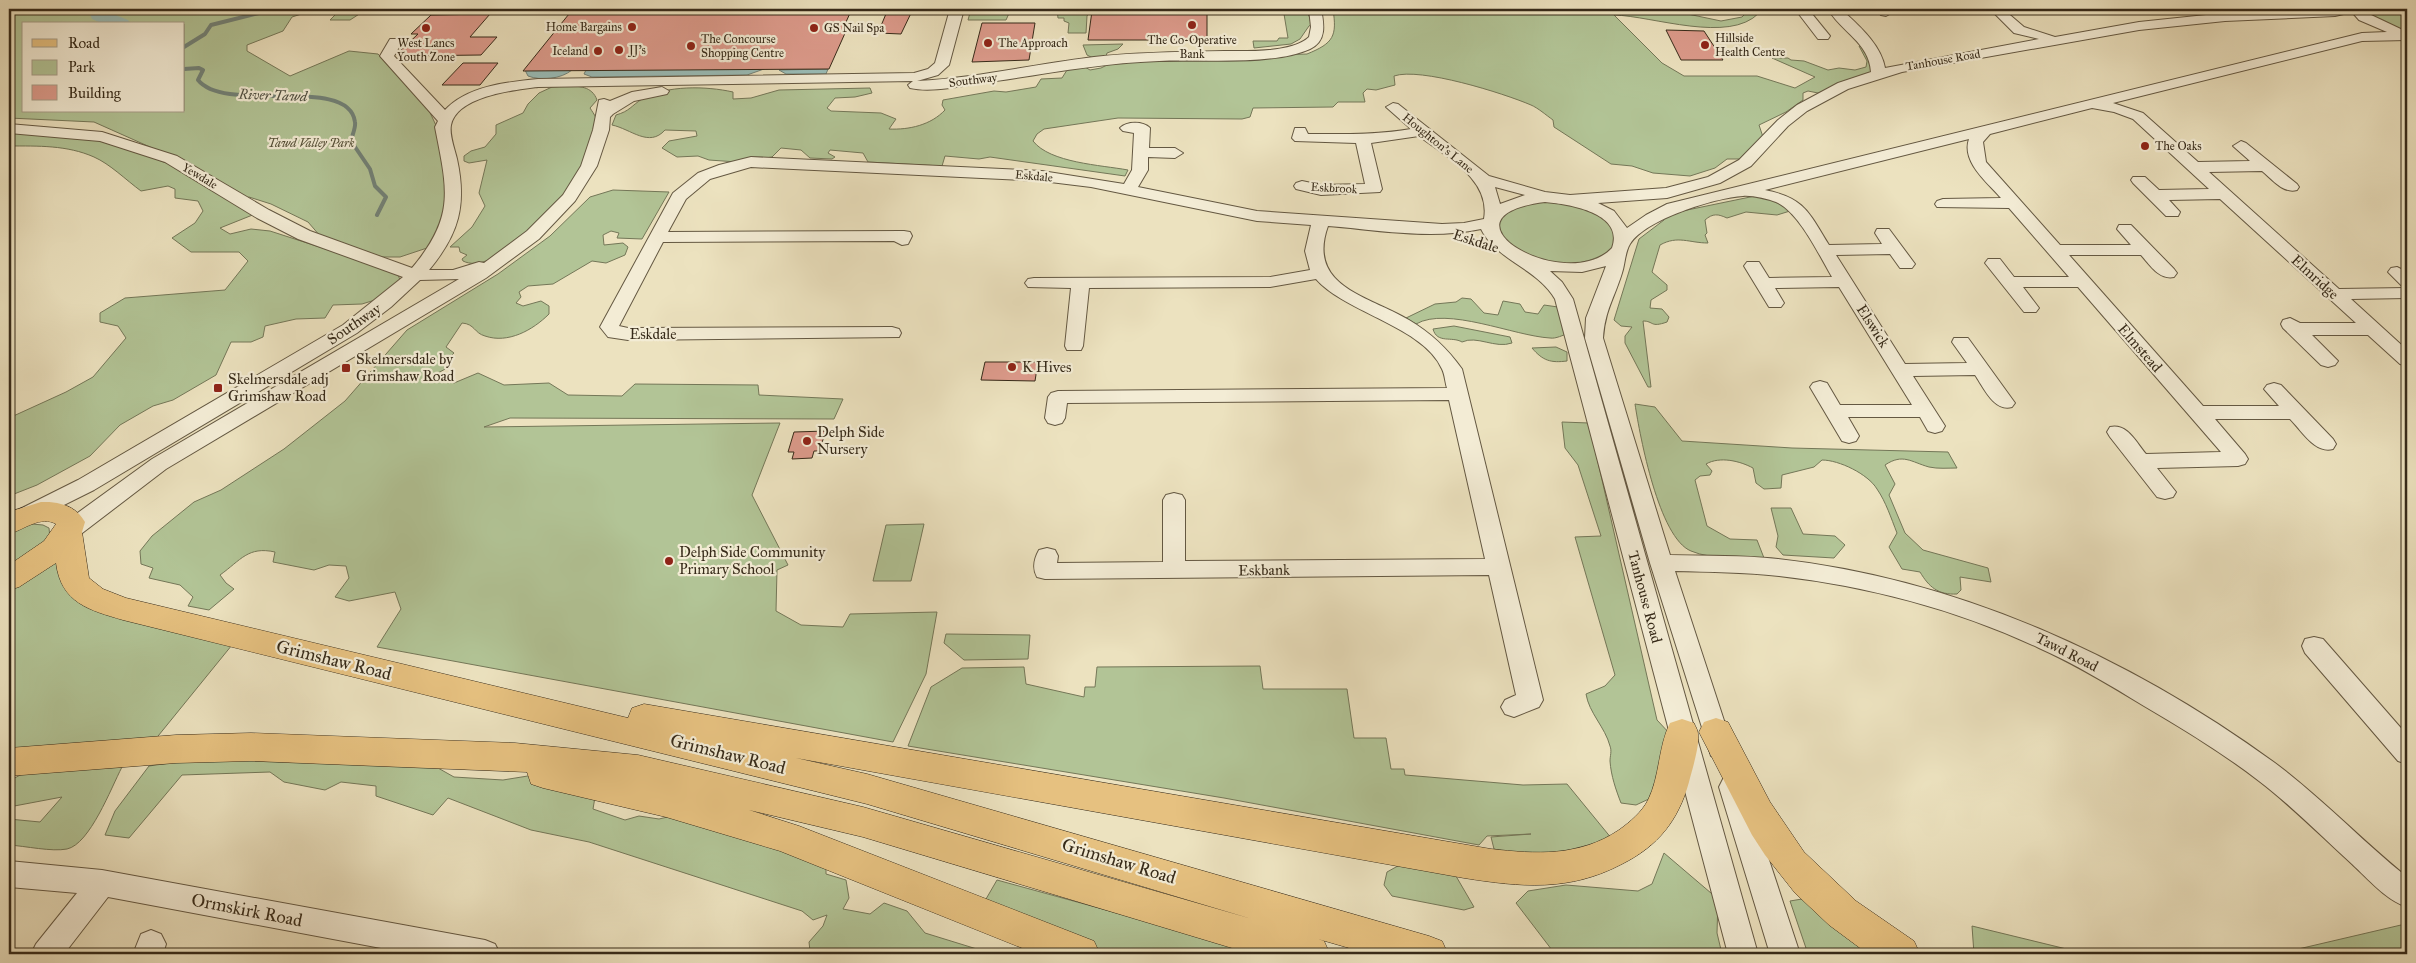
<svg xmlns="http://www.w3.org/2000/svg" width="2416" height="963" font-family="'IM FELL Great Primer',serif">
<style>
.green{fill:#b2c496;stroke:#747758;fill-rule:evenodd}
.water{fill:#9abdb8;stroke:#728278}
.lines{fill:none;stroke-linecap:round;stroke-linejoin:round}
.stream{stroke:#728278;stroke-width:4}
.river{fill:#9abdb8;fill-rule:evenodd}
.building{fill:#dd9b8c;stroke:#362a19}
.minor-casing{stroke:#645842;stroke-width:2}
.major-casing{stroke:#362a19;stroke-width:1}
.minor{fill:#f3ecd5;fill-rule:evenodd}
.major{fill:#e6c180;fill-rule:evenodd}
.poi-dot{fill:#8f2418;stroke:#f3ecd5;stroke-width:2}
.labels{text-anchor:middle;stroke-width:4.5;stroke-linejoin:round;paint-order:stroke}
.far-poi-label{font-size:12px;fill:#362a19;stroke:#f3ecd5;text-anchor:start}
.far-street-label{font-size:12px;fill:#362a19;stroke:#f3ecd5}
.far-park-label{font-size:12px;font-style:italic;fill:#555038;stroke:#f3ecd5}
.far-water-label{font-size:14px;font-style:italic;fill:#4f4f41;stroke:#f3ecd5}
.street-label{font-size:15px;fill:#362a19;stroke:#f3ecd5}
.poi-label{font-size:15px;fill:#362a19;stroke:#f3ecd5;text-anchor:start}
.near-street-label{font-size:18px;fill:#362a19;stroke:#f3ecd5}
</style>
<rect width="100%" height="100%" fill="#ece2bf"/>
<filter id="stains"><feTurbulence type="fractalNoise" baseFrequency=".004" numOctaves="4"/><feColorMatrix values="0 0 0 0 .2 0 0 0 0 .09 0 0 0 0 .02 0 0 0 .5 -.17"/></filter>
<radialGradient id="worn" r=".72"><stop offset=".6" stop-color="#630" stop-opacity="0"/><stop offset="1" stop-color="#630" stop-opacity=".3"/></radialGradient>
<path class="green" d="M9,9H317L292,17L283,31L247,45V51L290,76L349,51L378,54L426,104L440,134L448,202L445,223L427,248L400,257H382L321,237L308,222L271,204L249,197L237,202L255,214L220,228L230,234L251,229L270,231L397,272L400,280L375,300L362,304L333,305L325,318L296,319L265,326L263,337L251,342H231L216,375L173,400L153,406L120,425L90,456L37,485L9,496V418L66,392L93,377L126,338L118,326L100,322V313L125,298L225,290L248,261L239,252H191L172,238L195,223L203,211L198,201L175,198V189L168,186L141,191C126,180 110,164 94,157C67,145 38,146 9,146V133C50,134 95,135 134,149C154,156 168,169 188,164L94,122L9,118ZM24,24H184V111H24Z
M339,9H367L350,20H330L340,10Z
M971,9H1011L1006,20H968Z
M1057,9H1117L1091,10L1087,16L1086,33H1068L1069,23L1064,21V18H1058Z
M1226,9H1304L1311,19L1310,21L1314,23L1309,26L1300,39L1291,44L1254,48L1253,41H1277L1279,38H1288L1284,14L1270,10Z
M1333,9H1568L1594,12L1593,9H1664L1721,21L1742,17L1747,12L1744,9H1756L1759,13C1729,44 1653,16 1614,15L1662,63L1684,76H1757L1795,88L1815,77L1772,58H1788L1791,60L1804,61L1828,70L1839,68L1855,70L1866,67L1867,61L1859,46L1873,47L1876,73L1818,93L1808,91L1803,93V100L1786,112L1759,125L1763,137L1739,159H1727L1715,168L1690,176L1653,173L1632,166L1611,164L1554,127L1553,120C1546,115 1538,108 1531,105C1503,93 1420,67 1394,76L1395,85L1376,90L1367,89L1363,93L1365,102H1338L1333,107L1253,108L1250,117L1242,119L1118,118L1044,129L1037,134L1033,141C1050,163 1101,165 1128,170L1125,176L990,157L979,159L945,156L942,166L868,162L863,153L830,150L828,153L835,157L832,159L810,158L801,150L781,148L772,157L737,162L709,160L698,156L677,157L662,148L669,141L697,136L696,131L665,130C649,148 631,129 612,125L616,115C630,111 631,106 642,99C667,85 706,86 733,92V99L751,98L779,90L870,88L872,93L855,97L835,98L827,108L831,111L881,113L896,119L889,129C909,130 931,125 945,110L942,105L943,100L994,91L1006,92L1036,87L1041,79L1062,78L1067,70L1085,67L1090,70L1101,68L1109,64L1156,59L1307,54C1334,43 1337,36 1333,9Z
M2364,9H2407V31L2382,23Z
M1123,44L1118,49L1107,53L1106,56L1093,58L1087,55L1083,45Z
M565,86C579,86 592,86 597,100L590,108C594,114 599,121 598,129C596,147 577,181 565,195C549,215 492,276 463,261L462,259L467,255L460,252L459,247H450L472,227L485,206L479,193L487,160L469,163L464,161V156L471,151L485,147L496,134V125L523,113L528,104L539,93L552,87Z
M613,190L669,192L642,239L617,238L619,233L611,231L603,235L604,245L623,243L628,247L625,255L606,263L592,261L553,284L528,286L519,292L521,297L516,303L523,306L541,301L549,306V314C533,330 508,344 485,336C474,333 475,324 462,323L446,347L454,353L448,359L449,367L436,374L454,383L478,373L504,385L549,383L568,395L622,396L635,384L758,385L759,395L843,399L834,419L510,418L484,427L780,423L752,495L788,565L777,570L776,611L801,625L843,627L850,614L937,612L926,674L893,742L377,647L401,609L395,592L349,601L335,597L349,578L346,566L329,565L314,570L273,562L275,552C248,546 241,560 220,575L226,583L234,589L209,610L188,606L193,597L180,585L149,578L153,568L141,564L140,551L152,536L194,502L221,490L284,449L345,401L407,330L498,274L550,236L590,197Z
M1755,196L1775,199L1790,211L1777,215L1746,212L1727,218C1718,214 1713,213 1705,220L1707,233L1705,235L1708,243C1689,243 1678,235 1660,245L1652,272L1667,285V290L1651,300L1650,308L1662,309L1669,317L1667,322C1650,328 1654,321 1643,321L1651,387H1648L1625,343V336L1632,327L1621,326L1614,320L1639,239L1664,220L1663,215Z
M1538,200L1576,204L1607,220L1616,234L1614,248C1587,267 1554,269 1524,255C1516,251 1507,241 1500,235L1498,221L1507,210Z
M1462,298L1471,299L1484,313L1498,315L1503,301L1520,304L1525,312L1538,314L1544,305L1558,307L1569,333C1563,335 1556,339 1550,338C1514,336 1447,306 1416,324L1406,318L1435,304L1456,302Z
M1454,326L1510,337L1512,343C1495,349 1477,335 1462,342C1452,336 1437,344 1433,329Z
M1556,347L1567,352V361C1551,363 1543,361 1532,348Z
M1635,404L1655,407L1682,441L1792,448L1948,452L1957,468C1948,468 1938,469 1929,467C1911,462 1903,453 1885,465L1895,484L1889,495L1905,533L1923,550L1988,568L1991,582L1960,577L1961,590L1957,594C1938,595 1929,587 1920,572L1902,569L1889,547L1897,533C1891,518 1886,502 1877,489C1868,474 1839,460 1822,460L1814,467L1782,475L1781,488L1764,489L1756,483L1753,468C1740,461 1720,456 1706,464L1712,471L1710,475L1700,476L1695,480L1707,526L1730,539L1757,540L1764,558C1741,557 1712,560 1691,551C1659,538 1640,437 1635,404Z
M1562,422L1589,423L1657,720L1671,735L1651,798L1636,805L1621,803C1616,790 1611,776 1610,761C1610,756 1612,751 1610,746C1605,727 1589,713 1586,694L1605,686L1615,675L1575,537L1601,536L1578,465L1565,448Z
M1771,508H1791L1803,534L1835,536L1845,545L1834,558L1783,555L1776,547L1778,536Z
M32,524L43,525L49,528L50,538L9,571V531Z
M924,524L911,581H873L886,525Z
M56,554C60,578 63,594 86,606L232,645L154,741L9,753V585Z
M946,634L1030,635L1028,659L964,660L944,643Z
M1260,666L1263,689H1347L1354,738H1386L1391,769H1404L1405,775L1523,785L1567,784L1612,839L1553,854L1514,853L1494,849L1491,837L1531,834L1487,836L1479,845L1224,798L908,746L931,687L962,668L1024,667L1026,684L1084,697L1085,687H1095L1097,667Z
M194,751L438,768L454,777L503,780L534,775L595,797L593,809L625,820L639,816L659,819L680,814L826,858V874L846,880L849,898L843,909L870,914L884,903L907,911L925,933L993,954H843L810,951L809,942L823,926L827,915L813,920L802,911L589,842L531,830L448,798L433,815L376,796V786L341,782L325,790L284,782L270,772L182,775L129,838L105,835L115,811L149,766L177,762Z
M122,767C111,788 90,844 67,849C52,852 25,846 9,845V819L40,822L62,797L9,807V781L24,773Z
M1664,853L1718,899L1717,933L1722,954H1555L1516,903L1528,891L1566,885L1638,891L1652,884Z
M1405,862L1453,871L1474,907L1464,910L1392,896L1384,885L1387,872Z
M997,880L1266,954H1074L1073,942L986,899Z
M1808,898L1848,932L1882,954H1808L1790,901Z
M2401,925L2407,926V954H2297L2294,950Z
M1972,926L2087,954H1974Z"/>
<path class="water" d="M764,69L747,75L592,77L584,74L586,70Z
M828,69L826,74H786L779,70Z
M525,70H572C561,79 541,81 528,76Z"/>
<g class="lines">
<path class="stream" d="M184,47L205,34L211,25L275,9
M184,69L199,68L203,70L198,80C226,115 349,74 355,122C356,128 352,135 351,141L370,169L375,186L386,197L377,215"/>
<path class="river" d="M88,9H108V12L128,20L131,24H103L92,19Z"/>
</g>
<path class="building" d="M573,9H825L824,11H851L846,22H850L829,69L523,71Z
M888,9H913L901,34L878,33Z
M1184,10H1207V40H1088L1092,11Z
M490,14L470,37H497L481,55L400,56L404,52H399L418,34H411L431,15Z
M982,23H1035L1029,60L972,62Z
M1666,30L1704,31L1723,60H1681Z
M463,63H498L480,85H442Z
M985,362H1038L1035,381L981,380Z
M826,431L819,451H814L812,458L792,459L794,452H788L794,432Z"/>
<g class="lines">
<g class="minor-casing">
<path id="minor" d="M950,9H964L949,65L938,75L917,81C977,78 1035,64 1094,57C1137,52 1180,52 1224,51C1246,51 1293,53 1309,37L1311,27L1309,9H1321C1324,24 1327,41 1310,49C1273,66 1201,59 1159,61C1099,63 1041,75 982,83C960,86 931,93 910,88L908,85L913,81L538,87C514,90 457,96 451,125C449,135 455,150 457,159C467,205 459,234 429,270H453L479,262L484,263L527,231L563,195L581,166L593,130L599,100L604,99L610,101L632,92L662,87L669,91L667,94L634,101L613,114L610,117L609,130L597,166L575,201L539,239L486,278L166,469L77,537L69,539L61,537L58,531L61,525L152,459L459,279L420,280L391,307L357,333L94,490L36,519L28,522L20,519L17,514L20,509L78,480L343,325L403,277L298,239L257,218L165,162L100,141L9,133V124L102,132L177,156L269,210L310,231L412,268C456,216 447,189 435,127L438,121L380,56L390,39H400L402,42L394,56L445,110C467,86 507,82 538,79L914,73L928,69L935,63Z
M1795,9H1808L1830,36L1828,39H1818Z
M1828,9H1841C1858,25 1881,44 1885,68L2039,39L2014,33L1990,9H2003L2024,27L2055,37L2139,22L2225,13L2363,9L2369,14L2407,32V40L2362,41L2113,103L2143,113L2198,162L2250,161L2233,146L2241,141L2246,143L2297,184L2299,187L2297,190C2283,194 2272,179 2262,171L2209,172L2339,289L2407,288V298L2351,299L2407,350V366L2400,364L2368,335H2312L2338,361L2335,365L2328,367L2321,365L2283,328L2281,324L2283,320L2290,318L2300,323H2356L2220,199L2169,200L2180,212L2178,216H2166L2133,183L2131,180L2133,177H2145L2159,190L2209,189L2133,119L2114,112L2092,108L1990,134L1983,142L1986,162L2060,245H2131L2117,229L2119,225H2131L2174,269L2177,273L2174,277C2159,280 2150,265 2141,255H2069L2203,406H2279L2264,389L2267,385L2274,383L2281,385L2333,439L2336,444L2333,449C2315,454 2302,431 2290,419H2215L2245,454L2248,459L2245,464L2238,466L2157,468L2176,492L2173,497L2165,499L2157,497L2110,437L2107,432L2110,427C2127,423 2136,442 2146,454L2221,452L2078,287H2023L2039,308L2036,312H2024L1985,263L1988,259H2000L2014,277H2069L2009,208L1937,207L1935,204L1937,201L1943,199L2001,198C1988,183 1961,162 1969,139L1765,190C1805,198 1809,213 1829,245L1882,244L1875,233L1877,229H1889L1915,264L1912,268H1900L1890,254L1836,255L1905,364L1967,363L1952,342L1954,338H1968L2015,403L2012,407C1994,412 1984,388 1975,375L1913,376L1945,426L1942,431L1935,433L1928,431L1920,417H1848L1859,436L1856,441L1849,443L1842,441L1810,387L1813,383L1820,381L1827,383L1840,405H1912L1839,287L1775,288L1784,303L1781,307H1769L1744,266L1747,262H1759L1769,278L1832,277C1819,255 1799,212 1776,202C1768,199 1751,195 1743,196C1715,198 1646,219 1630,244C1625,252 1625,264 1622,273C1614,299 1605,310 1603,338L1670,555C1706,556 1742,555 1778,559C1958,579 2129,657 2275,763C2322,798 2362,841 2407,877V907C2386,900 2368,879 2352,864C2321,836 2292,806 2259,781C2223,753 2183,729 2144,706C2110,685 2075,664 2039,648C1958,610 1867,586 1779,576C1744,572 1710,572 1675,571L1733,748L1729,756L1720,759L1711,756L1650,563L1585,338L1586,318L1606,266L1582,272L1550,271L1562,282L1573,299L1758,954H1728L1555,299C1537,268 1497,261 1481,229C1432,240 1378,230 1328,226C1306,287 1369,296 1409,320C1431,333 1447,348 1462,369L1543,700L1539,707L1514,717L1505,714L1501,707L1505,700L1516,695L1489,575L1045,579L1037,577C1032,568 1034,559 1039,550L1047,548L1055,550L1058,556L1057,563L1163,562V500L1166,495L1174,493L1182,495L1185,500V561L1485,559L1449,400L1067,403L1065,418L1062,423L1055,425L1048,423L1045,418L1048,397L1051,393L1058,391L1447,388C1445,382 1445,375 1442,369C1424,327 1346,313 1316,279L1270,287L1089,288L1083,346L1081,350H1067L1065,346L1071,288L1028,287L1025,283L1028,279L1034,278L1270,277L1310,270L1305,251L1311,225L1257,221L1091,187L1042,181L751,167L710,179L686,199L668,232L904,231L910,232L912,236L908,244L902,245L894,241L663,242L619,326L628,328L892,327L899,329L901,333L899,337L628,340L608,337L600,327L673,193L698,173L719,165L751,157L1042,171L1124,184L1132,170L1134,133L1123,131L1120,128C1127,121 1143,121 1150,128L1149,148H1175L1183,153L1175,158L1148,157V170L1138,187L1257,211L1442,224L1464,223L1484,219C1491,179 1446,157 1419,136L1371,143L1382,189L1380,192L1321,195L1296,189L1294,186L1296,183L1302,181L1321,185L1365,184L1356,143L1295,141L1292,138L1295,128H1305L1308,134C1342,134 1377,135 1411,129L1386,107L1393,103L1398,104L1489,176L1545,192L1570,195L1666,188L1708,177L1739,160L1778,120L1797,105L1838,83L1871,72C1869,42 1841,32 1828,9ZM2352,12L2359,20L2387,32L2362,33L1667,204L1646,215L1627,228L1614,211L1598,203L1667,198L1720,183L1751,166L1788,126L1807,111L1848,89L1902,72L2139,30L2225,21L2335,16ZM1495,187L1525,195L1500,204ZM1545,202C1567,204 1625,212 1612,248C1567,296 1428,217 1545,202Z
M1876,9H1890L1893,12L1886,16L1881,15Z
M2397,267L2407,272V286L2401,285L2388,272L2391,268Z
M2314,637L2323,639L2407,735V764L2398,761L2305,653L2302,646L2305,639Z
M1732,776L1741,779L1745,787L1800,954H1770L1719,787L1723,779Z
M9,861L102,870L485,940L495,944L500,954H413L108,897L64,954H31L36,944L77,893L9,887Z
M151,930L161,934L166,944L163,954H133L141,934Z"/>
</g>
<g class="major-casing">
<path id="major" d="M41,502C59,501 76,506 85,522L82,532L89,578L103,589L126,598L628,718L632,708L644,704L1491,849C1536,854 1579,857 1619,830C1630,822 1642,812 1648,800C1660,776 1658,747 1670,723L1682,719L1694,723C1695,726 1698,730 1698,734C1700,745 1692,770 1689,782C1678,821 1658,846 1622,864C1569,892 1521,887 1464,878L796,758L867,774L1429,936L1442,941L1448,954H1370L1318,939L1324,941L1330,954H1252L863,837L749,810L799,826L1094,941L1100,954H1037L780,851L666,817L543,788L531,784L527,772L251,761L176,763L9,776V748L176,735L251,733L515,743L638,755L863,807L1252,919L867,804L123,620C89,610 61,603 56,563L19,587L9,590V565L44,541L56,524C41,515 23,530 9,534V512Z
M1716,718L1728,722L1770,802L1804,852L1856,901L1914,941L1920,954H1868L1829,925L1795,893L1765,855L1752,835L1699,732L1704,722Z"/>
</g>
<use href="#minor" class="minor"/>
<use href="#major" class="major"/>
</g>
<g class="poi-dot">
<circle cx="1192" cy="25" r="5"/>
<circle cx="632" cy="27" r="5"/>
<circle cx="426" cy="28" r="5"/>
<circle cx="814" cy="28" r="5"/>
<circle cx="988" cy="43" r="5"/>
<circle cx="1705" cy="45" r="5"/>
<circle cx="691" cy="46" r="5"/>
<circle cx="619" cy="50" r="5"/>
<circle cx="598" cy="51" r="5"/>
<circle cx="2145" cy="146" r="5"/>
<circle cx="1012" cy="367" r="5"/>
<rect x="341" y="363" width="10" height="10" rx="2.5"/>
<rect x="213" y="383" width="10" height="10" rx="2.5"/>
<circle cx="807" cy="441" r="5"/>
<circle cx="669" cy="561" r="5"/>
</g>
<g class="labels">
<g class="far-poi-label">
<text x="622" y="31" text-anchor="end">Home Bargains</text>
<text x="824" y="32">GS Nail Spa</text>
<text x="1715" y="42">Hillside<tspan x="1715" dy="14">Health Centre</tspan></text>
<text x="701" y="43">The Concourse<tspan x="701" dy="14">Shopping Centre</tspan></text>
<text x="1192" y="44" text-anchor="middle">The Co-Operative<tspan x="1192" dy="14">Bank</tspan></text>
<text x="426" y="47" text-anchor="middle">West Lancs<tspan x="426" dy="14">Youth Zone</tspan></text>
<text x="998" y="47">The Approach</text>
<text x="629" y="54">JJ's</text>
<text x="588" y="55" text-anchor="end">Iceland</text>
<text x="2155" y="150">The Oaks</text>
</g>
<g class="far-street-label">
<text transform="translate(1943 60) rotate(-10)" y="4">Tanhouse Road</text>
<text transform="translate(973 80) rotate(-7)" y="4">Southway</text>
<text transform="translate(1438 143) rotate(39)" y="4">Houghton's Lane</text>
<text transform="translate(200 176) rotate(31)" y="4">Yewdale</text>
<text transform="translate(1034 176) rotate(5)" y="4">Eskdale</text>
<text transform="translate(1334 188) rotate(3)" y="4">Eskbrook</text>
</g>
<g class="far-park-label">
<text x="311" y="147">Tawd Valley Park</text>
</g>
<g class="far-water-label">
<text transform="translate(273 95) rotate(2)" y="5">River Tawd</text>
</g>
<g class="street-label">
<text transform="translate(1476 241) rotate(18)" y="5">Eskdale</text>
<text transform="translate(2315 277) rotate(42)" y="5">Elmridge</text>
<text transform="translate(354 324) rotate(-34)" y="5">Southway</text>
<text transform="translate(1873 326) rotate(57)" y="5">Elswick</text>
<text x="653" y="339">Eskdale</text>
<text transform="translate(2140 348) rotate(49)" y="5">Elmstead</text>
<text transform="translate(1264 570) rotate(-1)" y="5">Eskbank</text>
<text transform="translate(1645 597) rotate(75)" y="5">Tanhouse Road</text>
<text transform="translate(2067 652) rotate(27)" y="5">Tawd Road</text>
</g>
<g class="poi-label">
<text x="356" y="364">Skelmersdale by<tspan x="356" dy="17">Grimshaw Road</tspan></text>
<text x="1022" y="372">K Hives</text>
<text x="228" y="384">Skelmersdale adj<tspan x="228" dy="17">Grimshaw Road</tspan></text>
<text x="817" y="437">Delph Side<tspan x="817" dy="17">Nursery</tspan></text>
<text x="679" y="557">Delph Side Community<tspan x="679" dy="17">Primary School</tspan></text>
</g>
<g class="near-street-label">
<text transform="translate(334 660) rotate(14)" y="6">Grimshaw Road</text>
<text transform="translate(728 754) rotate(14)" y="6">Grimshaw Road</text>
<text transform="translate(1119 861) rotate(17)" y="6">Grimshaw Road</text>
<text transform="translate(247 910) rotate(11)" y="6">Ormskirk Road</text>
</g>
</g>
<rect width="2416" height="963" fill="none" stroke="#ece2bf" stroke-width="30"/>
<rect x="10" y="10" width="2396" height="943" fill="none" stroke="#362a19" stroke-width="2.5"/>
<rect x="15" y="15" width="2386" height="933" fill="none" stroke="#362a19"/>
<rect x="22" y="22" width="162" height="90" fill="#f3ecd5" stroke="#a79e8a"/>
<rect x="32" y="39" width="25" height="8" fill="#e6c180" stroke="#a79e8a"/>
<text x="68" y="48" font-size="15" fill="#362a19">Road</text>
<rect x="32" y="60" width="25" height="15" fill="#b2c496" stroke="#a79e8a"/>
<text x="68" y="72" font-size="15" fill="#362a19">Park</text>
<rect x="32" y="85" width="25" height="15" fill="#dd9b8c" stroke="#a79e8a"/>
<text x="68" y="98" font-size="15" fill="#362a19">Building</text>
<rect width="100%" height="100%" filter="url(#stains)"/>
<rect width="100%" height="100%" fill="url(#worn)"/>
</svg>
